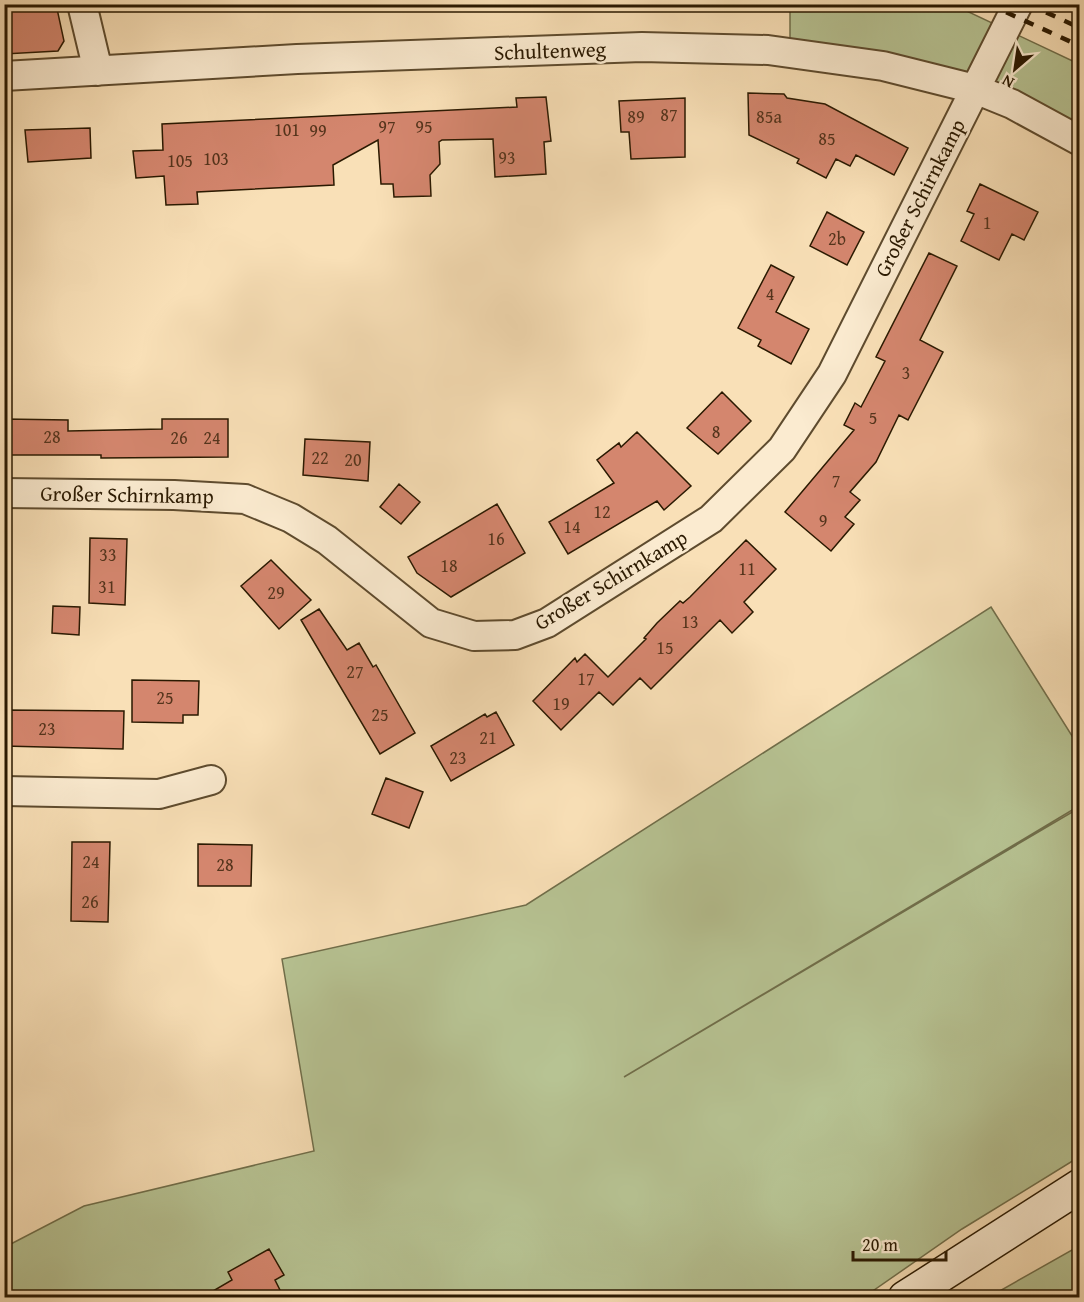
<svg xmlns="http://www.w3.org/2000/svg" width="1084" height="1302" font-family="'Gentium Book Plus',serif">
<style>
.green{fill:#b7c393;stroke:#706e4a;stroke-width:1.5}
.building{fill:#d4866e;stroke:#2a1901;stroke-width:1.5}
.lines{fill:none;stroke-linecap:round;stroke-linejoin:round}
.street-casing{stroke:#5e4b2e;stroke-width:32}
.secondary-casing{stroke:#2a1901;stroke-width:36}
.street{stroke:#fbebd0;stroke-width:28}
.secondary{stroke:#fbebd0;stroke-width:33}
.rail{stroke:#2a1901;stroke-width:4.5;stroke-dasharray:10 10;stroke-linecap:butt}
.labels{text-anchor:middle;stroke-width:5;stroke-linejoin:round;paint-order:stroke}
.number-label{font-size:18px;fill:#54341c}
.street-label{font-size:21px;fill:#2a1901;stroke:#fbebd0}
</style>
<rect width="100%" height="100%" fill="#f9e0b7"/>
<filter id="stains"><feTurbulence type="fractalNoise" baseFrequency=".00333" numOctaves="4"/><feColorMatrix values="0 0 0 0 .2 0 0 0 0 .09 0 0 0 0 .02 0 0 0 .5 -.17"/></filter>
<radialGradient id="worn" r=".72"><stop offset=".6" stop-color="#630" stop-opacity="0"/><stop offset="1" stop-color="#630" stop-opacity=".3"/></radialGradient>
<path class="green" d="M790,5H954L1079,64V140L1012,104L790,52Z
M991,607L1079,747V806L624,1077L1079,808V1157L962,1229L864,1297L5,1298V1247L84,1206L314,1151L282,959L526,905Z
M1079,1246V1297H989Z"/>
<path class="building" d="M20,4H56L64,41L58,51L4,54V8L20,7Z
M748,93L784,94L787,98L825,104L908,148L894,175L856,155L850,166L836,159L826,178L797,163L799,159L749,135Z
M546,97L551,141L544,142L546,174L495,177L493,139L442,140L439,142L440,164L430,175L431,196L394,197L393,184H381L378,140L333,165L334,185L197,192L198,204L166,205L164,176L136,178L133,151L163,150L162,124L517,107L516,98Z
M685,98V157L631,159L629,132H621L619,101Z
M90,128L91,158L28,162L25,130Z
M980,184L1038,212L1024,240L1012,234L999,260L961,241L974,214L967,211Z
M827,212L864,232L847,265L810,246Z
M929,253L957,266L920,340L943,352L908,420L899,415L876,462L850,492L860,500L845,517L854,524L831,551L785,512L854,430L844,425L855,403L861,407L885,361L876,357Z
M771,265L794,277L776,312L809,329L791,364L758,346L761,340L738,328Z
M722,392L751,421L718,454L687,428Z
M4,419L68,420V431L162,429V419H228V457L101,458V455H4Z
M637,432L691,486L664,510L657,501L568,554L549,522L614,483L597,460L619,443L621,447Z
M305,439L370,442L368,481L303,475Z
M399,484L420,502L401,524L380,507Z
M497,504L525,553L451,597L417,573L408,557Z
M90,538L127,539L125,605L89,603Z
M746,540L776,569L744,602L753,612L732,633L720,620L651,689L640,678L613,705L599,692L561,730L533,701L575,658L577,662L585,654L608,677L646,639L644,638L657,623L680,601L683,603L690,597Z
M271,560L311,600L279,629L241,586Z
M53,606L80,607L79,635L52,633Z
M319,609L347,650L359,643L373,667L376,665L415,733L380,754L301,620Z
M132,680L199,681L198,715H183V723L132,722Z
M4,710L124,711L123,749L4,746Z
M496,712L514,745L451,781L431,746L485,714L487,717Z
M386,778L423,792L409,828L372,814Z
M72,842H110L108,922L71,921Z
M198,844L252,845L251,886H198Z
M269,1249L284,1275L275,1280L284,1298H201L232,1280L228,1272Z"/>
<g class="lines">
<g class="street-casing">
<path id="street" d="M82,4L98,71
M4,76L297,59L642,47L768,50L883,66L975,89L1012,104L1080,141
M4,493L174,495L245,499L291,518L327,540L431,623L474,636L515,635L547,623L711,519L782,449L832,374L1018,4
M4,791L159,794L211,780"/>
</g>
<g class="secondary-casing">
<path id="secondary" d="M905,1298L1080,1186"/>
</g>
<use href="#street" class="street"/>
<use href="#secondary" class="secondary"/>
<path class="rail" d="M988,4L1080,46
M1028,4L1080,28"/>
</g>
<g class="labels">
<g class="number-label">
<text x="669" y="121">87</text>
<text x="636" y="123">89</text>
<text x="769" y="123">85a</text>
<text x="387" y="133">97</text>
<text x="424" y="133">95</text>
<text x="287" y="136">101</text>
<text x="318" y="137">99</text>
<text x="827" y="145">85</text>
<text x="507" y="164">93</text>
<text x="216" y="165">103</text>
<text x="180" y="167">105</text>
<text x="987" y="229">1</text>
<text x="837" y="245">2b</text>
<text x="770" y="300">4</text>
<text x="906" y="379">3</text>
<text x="873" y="424">5</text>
<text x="716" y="438">8</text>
<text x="52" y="443">28</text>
<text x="179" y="444">26</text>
<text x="212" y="444">24</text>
<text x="320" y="464">22</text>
<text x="353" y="466">20</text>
<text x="836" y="487">7</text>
<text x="602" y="518">12</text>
<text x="823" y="527">9</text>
<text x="572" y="533">14</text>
<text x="496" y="545">16</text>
<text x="108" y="561">33</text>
<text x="449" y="572">18</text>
<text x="747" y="575">11</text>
<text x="107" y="593">31</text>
<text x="276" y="599">29</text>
<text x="690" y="628">13</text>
<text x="665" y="654">15</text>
<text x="355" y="678">27</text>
<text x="586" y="685">17</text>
<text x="165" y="704">25</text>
<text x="561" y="710">19</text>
<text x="380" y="721">25</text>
<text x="47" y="735">23</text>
<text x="488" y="744">21</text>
<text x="458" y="764">23</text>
<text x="91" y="868">24</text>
<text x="225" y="871">28</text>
<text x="90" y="908">26</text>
</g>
<g class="street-label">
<text transform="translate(550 51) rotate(-2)" y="7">Schultenweg</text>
<text transform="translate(920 198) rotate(-63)" y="7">Großer Schirnkamp</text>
<text transform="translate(127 495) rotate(1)" y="7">Großer Schirnkamp</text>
<text transform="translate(611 580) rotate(-31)" y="7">Großer Schirnkamp</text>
</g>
</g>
<rect width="1084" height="1302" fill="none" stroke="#f9e0b7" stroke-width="24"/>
<rect x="6" y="6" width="1072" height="1290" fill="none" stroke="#2a1901" stroke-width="3"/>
<rect x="12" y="12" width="1060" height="1278" fill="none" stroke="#2a1901" stroke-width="1.5"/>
<g transform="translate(1015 69) rotate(209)" stroke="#fbebd0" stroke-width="4.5" paint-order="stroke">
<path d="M0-4.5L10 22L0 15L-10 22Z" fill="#2a1901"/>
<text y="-9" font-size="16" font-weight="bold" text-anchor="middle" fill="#2a1901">N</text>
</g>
<path d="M853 1251v9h93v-9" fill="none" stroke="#2a1901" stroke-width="3"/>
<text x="862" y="1251" font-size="18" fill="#2a1901" stroke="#fbebd0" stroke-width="4.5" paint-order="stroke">20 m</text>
<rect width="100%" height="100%" filter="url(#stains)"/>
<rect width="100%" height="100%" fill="url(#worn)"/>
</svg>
